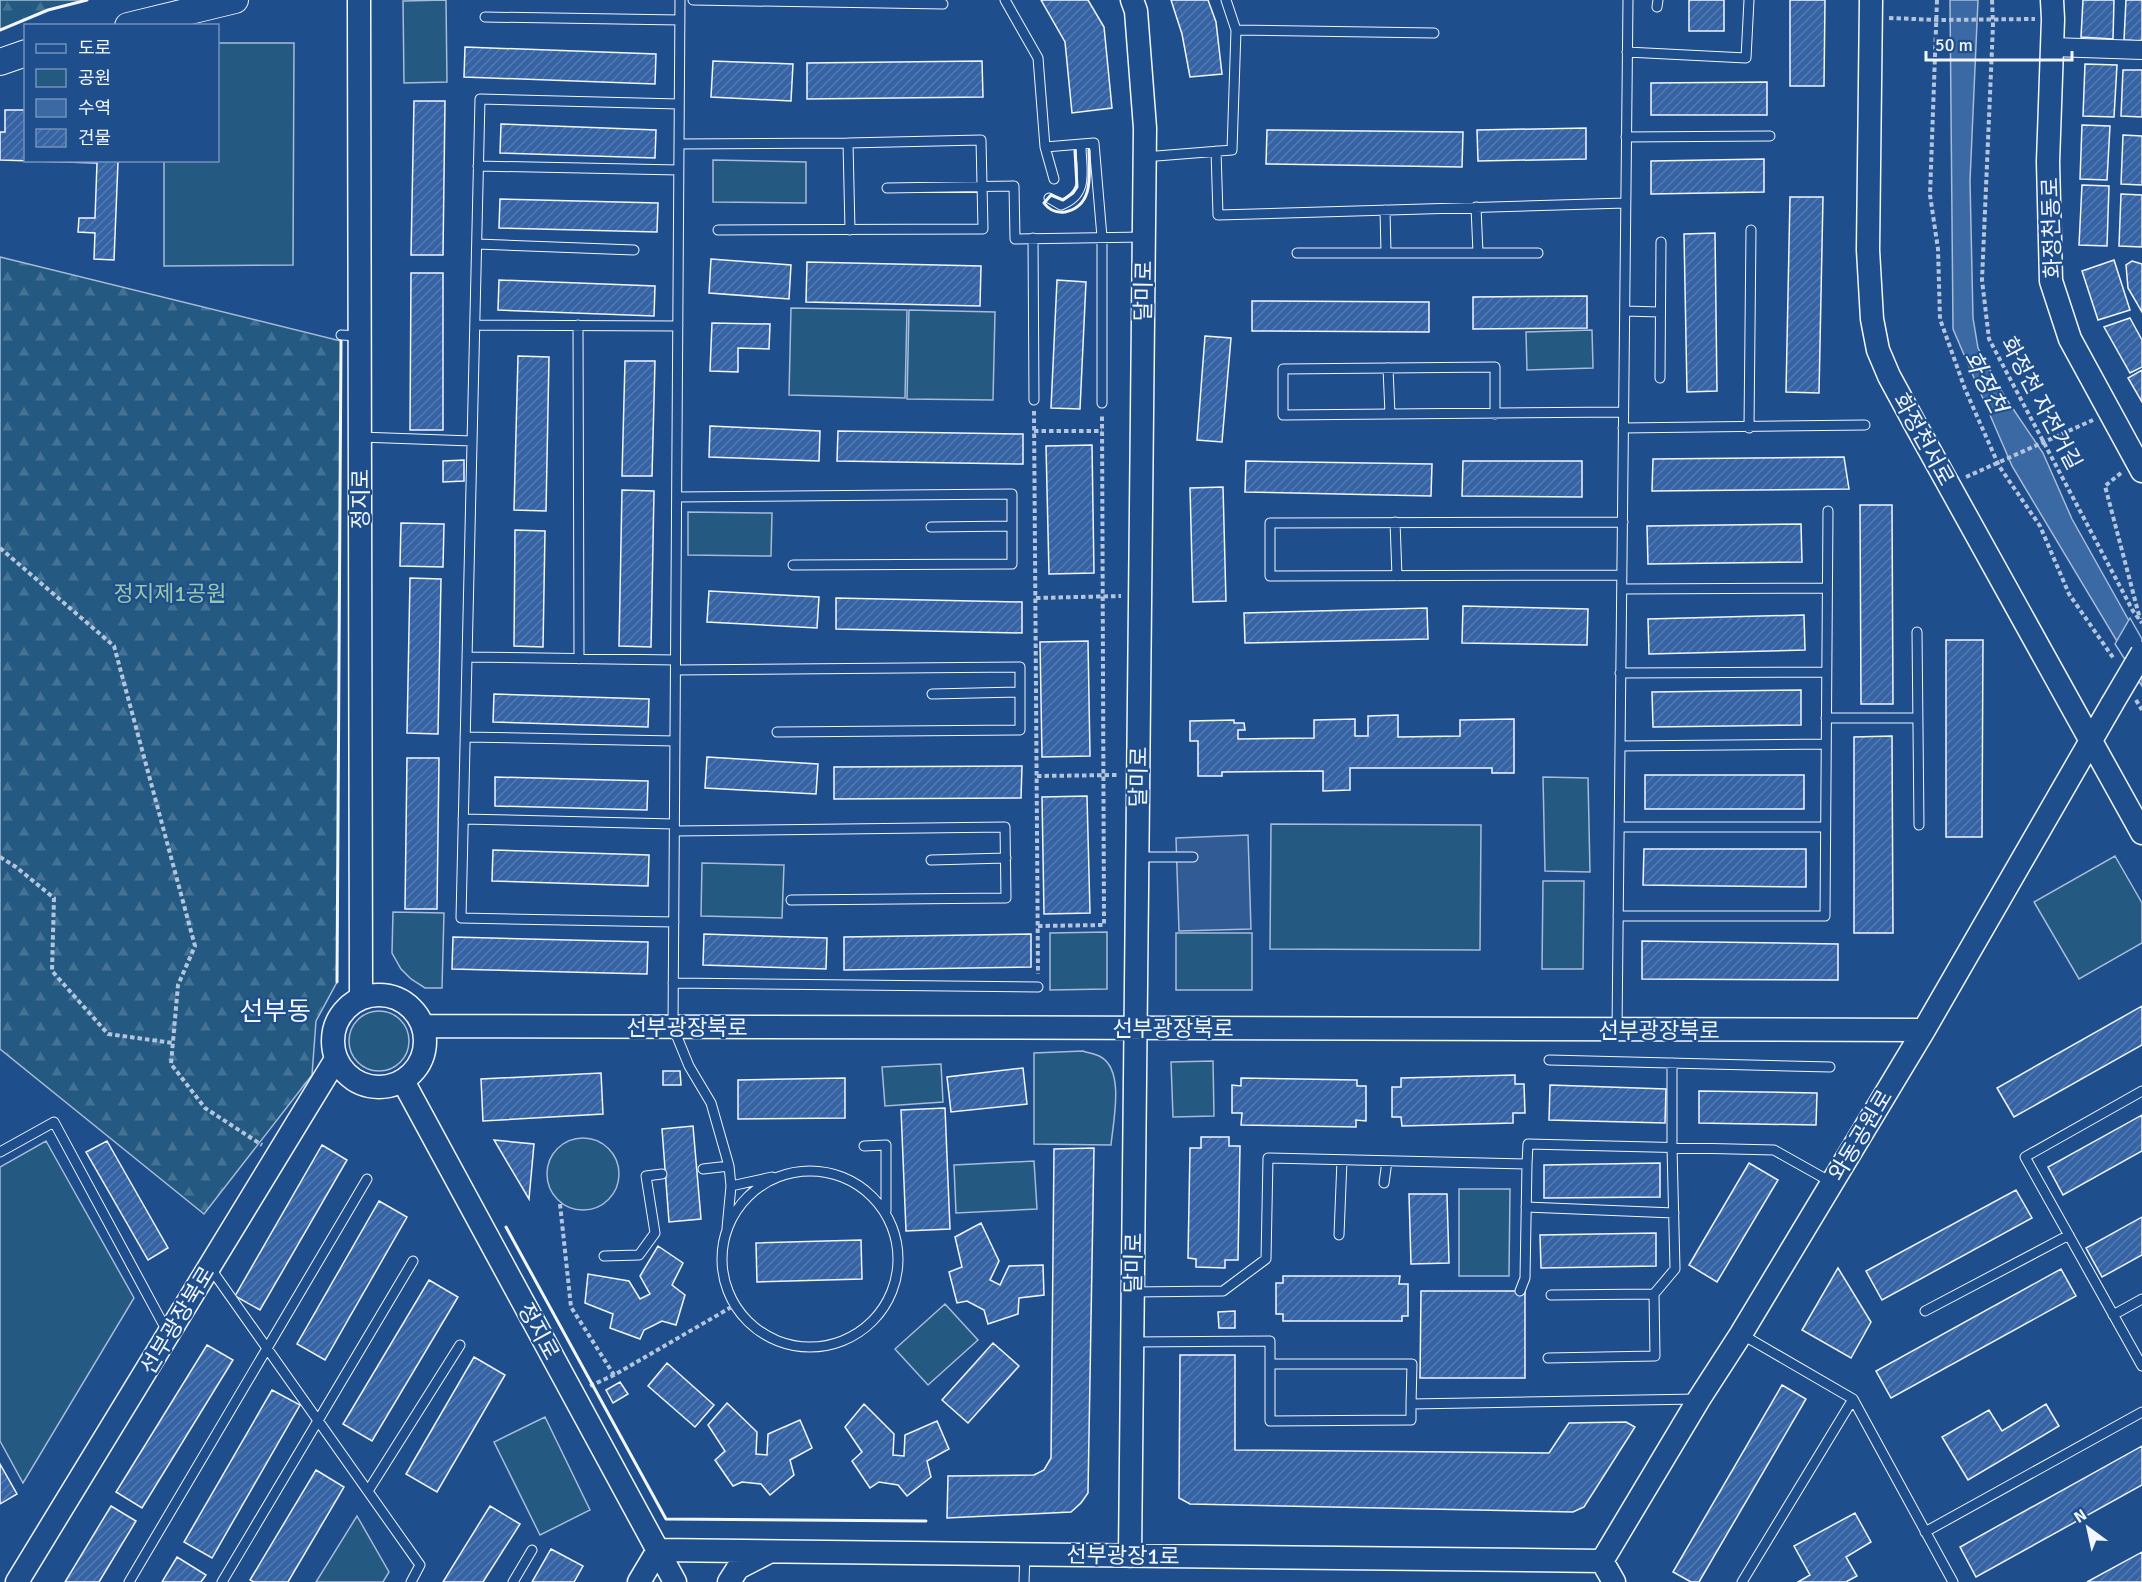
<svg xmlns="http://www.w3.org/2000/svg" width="2142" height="1582" font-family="Signika,'Noto Sans KR',sans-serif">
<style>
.green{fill:#245a82;stroke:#a8bbd7;stroke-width:1.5}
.forest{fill:url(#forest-firs);stroke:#a8bbd7;stroke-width:1.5}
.parking{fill:#305b95;stroke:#a8bbd7;stroke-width:1.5}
.water{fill:#3b69a3;stroke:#a8bbd7;stroke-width:1.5}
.pier{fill:#1f4e8c;stroke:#a8bbd7;stroke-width:1.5}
.building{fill:url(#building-hatch);stroke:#f2f6ff;stroke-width:1.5}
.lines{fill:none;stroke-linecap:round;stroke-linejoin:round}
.service-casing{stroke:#f2f6ff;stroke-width:11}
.minor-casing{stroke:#f2f6ff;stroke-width:20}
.tertiary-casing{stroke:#f2f6ff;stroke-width:25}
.secondary-casing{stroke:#f2f6ff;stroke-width:28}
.path{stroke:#b3c4dc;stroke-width:4;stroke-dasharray:4.5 3;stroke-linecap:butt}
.service{stroke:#1f4e8c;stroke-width:9}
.minor{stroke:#1f4e8c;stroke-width:18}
.tertiary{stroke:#1f4e8c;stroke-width:22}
.secondary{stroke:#1f4e8c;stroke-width:26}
.tertiary-bridge-casing{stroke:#f2f6ff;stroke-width:25;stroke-linecap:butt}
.tertiary-bridge{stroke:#1f4e8c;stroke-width:22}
.wall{stroke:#f2f6ff;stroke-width:3}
.labels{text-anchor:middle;stroke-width:4.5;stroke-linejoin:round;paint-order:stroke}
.street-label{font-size:22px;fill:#f2f6ff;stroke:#1f4e8c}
.park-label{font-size:22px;fill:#97c8a6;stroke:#1f4e8c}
.water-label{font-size:24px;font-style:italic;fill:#f2f6ff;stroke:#1f4e8c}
.quarter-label{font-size:26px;fill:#f2f6ff;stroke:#1f4e8c}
</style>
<defs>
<pattern id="forest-firs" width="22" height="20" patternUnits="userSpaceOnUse" patternTransform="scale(1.5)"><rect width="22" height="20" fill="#245a82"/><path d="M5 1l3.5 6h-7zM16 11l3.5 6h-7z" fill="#447295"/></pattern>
<pattern id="building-hatch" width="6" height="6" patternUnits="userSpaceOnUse" patternTransform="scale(1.5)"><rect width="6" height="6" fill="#3563a3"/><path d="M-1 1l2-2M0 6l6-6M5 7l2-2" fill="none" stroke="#537ab1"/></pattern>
</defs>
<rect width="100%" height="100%" fill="#1f4e8c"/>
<path class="green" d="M446,0L447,82L404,83L403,1Z
M218,43H294L293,265L164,266V161L218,160Z
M713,160L806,162V203L713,202Z
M791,308L907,310L905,398L789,395Z
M909,310L995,312L993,400L907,399Z
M1592,330L1593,368L1527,370L1526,332Z
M688,512L772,513L771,556L688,555Z
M1543,777L1588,778L1590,872L1545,871Z
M1271,824L1481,825L1480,950L1270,949Z
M2115,856L2142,903V943L2079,979L2034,902Z
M702,863L784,865L782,918L701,916Z
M1543,881H1584L1583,969H1542Z
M393,912L444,913L442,988H425L411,979L401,969L392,953Z
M1107,932V989L1050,990V933Z
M1176,933H1252V990H1176Z
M349 1041a30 30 0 1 1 60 0a30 30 0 1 1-60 0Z
M1083,1051C1088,1053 1096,1054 1101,1057C1125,1071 1113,1122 1111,1145L1034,1144V1053Z
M1213,1061L1214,1116L1173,1117L1171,1062Z
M941,1064L943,1102L885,1106L882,1067Z
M547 1174a36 36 0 1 1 72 0a36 36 0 1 1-72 0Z
M46,1141L134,1298L23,1483L0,1441V1167Z
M1034,1161L1037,1209L956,1213L954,1165Z
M1459,1189H1510L1509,1276H1459Z
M945,1304L978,1340L928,1385L895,1349Z
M545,1417L590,1510L540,1535L494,1442Z
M357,1516L389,1572L383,1582H316Z"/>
<path class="forest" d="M0,0H87L48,10L0,30Z
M0,257L341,341L337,982L316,1021L312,1075L204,1214L0,1049Z"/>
<path class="parking" d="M1248,835L1251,929L1179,931L1176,838Z"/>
<path class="water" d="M1950,0H1978L1970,181L1973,318L1978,348L2005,397L2043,453L2072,519L2142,644V683L2012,466L1953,329Z"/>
<path class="pier" d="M2130,618L2142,639V686L2115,644Z"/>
<path class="building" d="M1041,0H1088L1104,27L1112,108L1072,113L1065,42Z
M1208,0L1216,22L1222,74L1190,77L1182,34L1171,0Z
M1689,0H1724V31H1689Z
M1790,0H1825L1824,86H1790Z
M2083,0H2114L2113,39L2081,37Z
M2126,0H2142V39L2140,41L2124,40Z
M465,47L656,54L655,84L464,77Z
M713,61L793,64L791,101L711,97Z
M982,61L983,97L807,99V63Z
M2085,64L2117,65L2114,117L2083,116Z
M2123,70H2142V117L2121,116Z
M1767,82V115H1651V83Z
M414,101H445L443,255H411Z
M5,110H26V160H124L118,162L114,260L94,259L95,233L78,232L79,218H95L97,163L0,160V132H5Z
M501,124L656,130L655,158L500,153Z
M2082,125L2110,126L2107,180L2080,179Z
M1586,128V159L1478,161L1477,130Z
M1267,130L1463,132L1462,167L1266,164Z
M2123,135L2142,136V185L2121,184Z
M1764,159V192L1651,194V161Z
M2082,185L2109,186L2107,246L2079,245Z
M2121,194L2142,195V247L2119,246Z
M1790,197H1823L1819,393L1786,392Z
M500,199L658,203L657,232L499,228Z
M1715,233L1717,391L1687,392L1684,234Z
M711,259L791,265L789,299L709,293Z
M2114,260L2130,310L2098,320L2082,271Z
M2132,261L2142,264V312L2128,288L2126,265Z
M807,262L981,266L980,306L806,302Z
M411,273H443V430H410Z
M499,280L655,286L654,316L498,310Z
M1057,280L1086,282L1080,409L1051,408Z
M1587,296V328L1473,329V297Z
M1252,301L1429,302V332L1252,331Z
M2130,318L2142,340V367L2130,373L2104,327Z
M712,323L770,324L769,349L738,348V372L710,371Z
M1205,336L1231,338L1222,442L1197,440Z
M518,356L549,357L546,511L514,510Z
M625,361H655L652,476H622Z
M2142,370V402L2128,378Z
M710,426L820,431L819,461L709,457Z
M838,431L1023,434V464L837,461Z
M1092,445L1094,573L1049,574L1046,446Z
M1844,457L1849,489L1652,491L1653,459Z
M464,460V481L443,482V461Z
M1246,461L1432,464L1431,496L1245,492Z
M1463,461H1582V497L1462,496Z
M1223,487L1226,601L1193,602L1190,488Z
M622,490L654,491L651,647L619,646Z
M1860,505H1892L1893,704H1861Z
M401,523L444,524L443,567L400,566Z
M1801,524L1802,562L1648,564L1647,526Z
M515,530L545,531L543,647L514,646Z
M410,578L441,579L438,734L407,733Z
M709,591L819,597L817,628L707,622Z
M836,598L1022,602V633L836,629Z
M1463,606L1588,609L1587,645L1462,643Z
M1427,608L1428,639L1245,643L1244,613Z
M1804,615L1805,650L1649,654L1648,619Z
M1946,640H1983L1982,837H1946Z
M1088,641L1090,756L1042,757L1040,642Z
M1801,690V725L1653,727L1652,692Z
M494,694L649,699L648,727L493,722Z
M1398,715V737L1460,736V720L1514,719V773H1492V768H1350V790L1323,791V771L1222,772V776H1198V741H1190V721L1234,720V723H1244L1245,730H1238V739L1314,738V720L1355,719V736H1368V716Z
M1892,736L1893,933H1854V737Z
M707,757L818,764L816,794L705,788Z
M407,758H439L437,909H405Z
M1022,766L1021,798L834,799V767Z
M1645,775H1804V809H1645Z
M495,777L648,781L647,810L495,806Z
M1087,796L1090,913L1044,914L1042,797Z
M1644,849H1806V887L1643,885Z
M493,850L649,855L648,886L492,881Z
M704,934L827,938L826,969L703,965Z
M1031,934V967L844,970V937Z
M453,937L648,942L647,974L452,969Z
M1642,941L1838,944V980L1642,979Z
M2142,1006V1045L2014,1117L1997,1088Z
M1023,1068L1027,1104L951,1112L947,1077Z
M663,1071H680L681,1085H663Z
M601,1073L603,1114L483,1121L481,1079Z
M1515,1075V1084H1524L1525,1113H1513V1123L1402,1126L1401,1117H1392V1087H1401V1078Z
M845,1078V1118L738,1119V1080Z
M1241,1078L1357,1080V1086H1366V1121L1356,1120V1127L1241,1125L1242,1113H1232V1085L1241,1086Z
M1550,1085L1666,1089L1665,1123L1549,1120Z
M1699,1091L1817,1093L1816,1125L1699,1123Z
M945,1108L950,1229L906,1231L901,1110Z
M2142,1115V1151L2063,1195L2048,1167Z
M693,1126L701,1219L669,1222L662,1129Z
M1201,1137H1229V1146H1240L1238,1260H1225V1268L1196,1267V1259L1188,1258L1190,1148H1201Z
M494,1140L534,1144L529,1199Z
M107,1141L168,1248L148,1260L86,1152Z
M322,1145L347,1160L260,1310L235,1296Z
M1094,1148L1088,1493L1081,1503L1071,1512L947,1518L948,1476L1034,1475L1044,1470L1051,1458L1054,1149Z
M1660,1163V1197L1544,1198V1165Z
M1749,1163L1778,1180L1717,1282L1689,1265Z
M2016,1190L2032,1218L1882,1300L1866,1271Z
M1409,1194H1447L1449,1263L1411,1264Z
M379,1201L407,1217L325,1360L297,1344Z
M2142,1217V1255L2102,1277L2086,1248Z
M981,1223L999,1261L990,1280L1000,1285L1009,1266L1043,1265L1044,1295L1019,1298L1018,1314L988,1324L984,1310L967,1301L957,1303L949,1272L962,1267L955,1237Z
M1656,1233V1266L1541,1268L1540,1235Z
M861,1240L862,1279L757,1282L756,1243Z
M658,1246L683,1263L672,1285L685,1295L676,1325L662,1321L644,1330L640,1339L610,1328L613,1314L585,1303L588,1274L629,1281L640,1299L650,1294L640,1276Z
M1838,1268L1871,1322L1851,1358L1802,1330Z
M2061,1269L2076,1296L1891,1398L1876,1371Z
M1283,1276H1400L1399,1284H1408V1316H1402V1321H1283V1314H1276V1283H1283Z
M429,1280L458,1297L372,1441L343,1424Z
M1421,1291H1525V1378H1420Z
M1235,1311V1328H1219L1218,1312Z
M993,1343L1019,1366L968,1423L942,1400Z
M207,1345L233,1360L142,1508L116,1492Z
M1180,1355H1235V1450L1549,1453L1569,1423L1626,1422L1635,1427L1584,1507L1573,1512L1190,1504L1179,1498Z
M474,1357L505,1375L437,1492L406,1474Z
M667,1363L714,1405L695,1427L648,1386Z
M620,1382L628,1394L613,1403L606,1390Z
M1782,1385L1806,1399L1699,1582H1691L1673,1572Z
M272,1390L300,1405L212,1558L184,1542Z
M727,1403L757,1432L756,1454L767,1455L768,1434L800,1420L812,1448L790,1460L794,1475L770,1495L761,1484L742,1482L733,1486L715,1460L725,1451L708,1425Z
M864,1404L894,1434L893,1455L904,1456L905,1435L937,1421L949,1449L927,1461L931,1477L907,1496L898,1485L879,1482L870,1488L852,1461L862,1452L845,1427Z
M2046,1404L2059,1426L1968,1480L1942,1437L1989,1410L2002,1431Z
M2142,1446V1485L1976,1577L1960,1547Z
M0,1464L17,1494L0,1504Z
M316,1470L344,1487L288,1582H254L250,1580Z
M111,1506L136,1521L99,1582H65Z
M490,1506L520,1524L483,1582H443Z
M1855,1513L1871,1542L1846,1557L1857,1576L1846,1582H1798L1810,1575L1794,1546Z
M551,1549L583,1566L574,1582H532Z
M2142,1552V1582H2087Z
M177,1557L206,1575L201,1582H162Z"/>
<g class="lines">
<g class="service-casing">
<path id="service" d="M680,0L673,1027L689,1066L711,1103L729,1166L731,1186L727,1228
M693,0L943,4
M1005,0L1038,58L1045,147L1094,143L1102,237V403
M1657,7L1658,0
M485,17L680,20
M1236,30L1434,33
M1627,52L1746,58L1749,0
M1626,137L1770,136
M679,144L848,143
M1045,147L1054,179
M1216,151L1218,215L1625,203
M1144,157L1232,150L1236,30L1226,0
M478,166L679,170
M887,188L1014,186L1015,239L1144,237
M1049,198L1061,205C1090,194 1081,170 1081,145
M1476,207L1478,253
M1385,210L1386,253
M718,230L983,229L981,140L848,143L850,230
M1033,238L1034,400
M477,244L634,250
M1297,253H1538
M1625,311L1660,312
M475,325L678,326
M578,325L579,659
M341,335L359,336
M1388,368L1390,414
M1660,378L1661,242
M1495,414V367L1283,369V415L1623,412
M1623,428L1865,425
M1749,428L1751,230
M360,437L472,441
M677,497L1012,494V564L793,565
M1395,522L1397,576
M931,527L1012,526
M1622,575L1270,576V523L1623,522
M1622,589L1827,588
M1917,632L1919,825
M467,657L675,660
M676,670L1020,667V730L777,732
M1620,673L1826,672
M932,694L1020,692
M1826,718H1918
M465,737L675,741
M1620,746L1826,744
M463,819L674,824
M1619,827H1825
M675,831L1005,827L1006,898L791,900
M1139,857H1193
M931,860L1006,858
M1618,916H1825L1828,511
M674,922L461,918L480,99L679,104
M673,983L1038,987
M1617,1029L1628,0
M1549,1060L1830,1067
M2142,1091L2025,1157L2142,1366
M864,1146L886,1145V1211
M0,1152L54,1122L168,1333
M703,1169L729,1166
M722 1259a88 88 0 1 1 176 0a88 88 0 1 1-176 0Z
M1384,1183L1387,1161
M731,1186L772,1177
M1526,1207L1674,1213
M1339,1235L1342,1160
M604,1256L639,1255L655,1233L646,1176L662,1174
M211,1269L420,1565L411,1582
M1520,1291L1525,1278L1527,1164
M1132,1292L1223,1291L1266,1259L1268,1158L1527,1164L1528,1144L1774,1150L1831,1182
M1654,1294L1675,1269L1672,1147V1063
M1925,1311L2069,1235
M2113,1315L2142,1299
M1741,1334L1853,1399L1953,1582
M1132,1342L1270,1341V1421L1411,1420V1404L1697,1399
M1548,1358L1655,1356L1654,1294L1551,1295
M1270,1364H1412L1411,1404
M368,1491L460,1345
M1925,1532L2142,1412
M129,1582L367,1179
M222,1582L413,1261
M513,1582L532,1550
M1024,1582L1025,1554
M1742,1582L1853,1399"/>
</g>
<g class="minor-casing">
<path id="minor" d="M2052,47L2142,50"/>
</g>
<g class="tertiary-casing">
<path id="tertiary" d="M359,0L361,998
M1871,0L1868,250L1872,319L1878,350L1889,376L1915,424L2142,833
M2052,0L2053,19L2048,162L2051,281L2070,339L2142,471
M333 1041a46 46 0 1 1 92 0a46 46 0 1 1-92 0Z
M423,1026L1924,1030
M403,1081L675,1582
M658,1550L1602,1561L1614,1582
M1130,1556L1145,128L1136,11L1132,0
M1602,1561L1699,1399L1741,1334L1924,1030L2112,704
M17,1582L336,1059
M639,1582L658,1550
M729,1582L738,1568L767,1553"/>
</g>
<g class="secondary-casing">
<path id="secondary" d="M128,26L235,0
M0,62L26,53"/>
</g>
<path class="path" d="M1937,0L1930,195L1938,249L1940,319L1965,389L1999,466L2040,526L2069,594L2114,659
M1992,0L1993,25L1982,280L1989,339L2133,611L2142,623
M1889,18L1938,20L2035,19
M1034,411L1038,974
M1034,431H1102
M2121,473L2105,486L2140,619
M1966,477L2093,420
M0,548L114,646L195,946L178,985L171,1064L205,1108L262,1145
M1036,598L1121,596
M2136,700L2142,710
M1037,776L1119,775
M0,857L16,867L54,898L52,971L108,1034L173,1043
M1038,926L1104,925L1102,415
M560,1204L571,1307L614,1375
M590,1386L614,1375L735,1305"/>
<use href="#service" class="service"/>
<use href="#minor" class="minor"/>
<use href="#tertiary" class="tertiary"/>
<use href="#secondary" class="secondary"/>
<g class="tertiary-bridge-casing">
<path id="tertiary-bridge" d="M2112,704L2142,653"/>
</g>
<use href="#tertiary-bridge" class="tertiary-bridge"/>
<path class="wall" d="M0,30L48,10L87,0
M1075,151L1077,187L1073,193L1063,200L1051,195L1044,203C1049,210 1056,213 1065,212C1095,206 1089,173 1089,150
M337,982L341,341
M506,1227L666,1519L926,1521"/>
</g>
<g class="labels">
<g class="street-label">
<text transform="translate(2051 228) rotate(-92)" y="8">화정천동로</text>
<text transform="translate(1143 291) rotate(-89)" y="8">달미로</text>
<text transform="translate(2042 403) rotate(62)" y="8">화정천 자전거길</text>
<text transform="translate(1924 439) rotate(61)" y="8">화정천서로</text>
<text transform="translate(360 499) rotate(-90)" y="8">정지로</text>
<text transform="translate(1138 777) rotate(-89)" y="8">달미로</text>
<text x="687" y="1035">선부광장북로</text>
<text x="1173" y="1036">선부광장북로</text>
<text x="1659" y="1038">선부광장북로</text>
<text transform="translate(1860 1135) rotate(-59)" y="8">와동공원로</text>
<text transform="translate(1133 1263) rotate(-89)" y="8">달미로</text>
<text transform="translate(177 1320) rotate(-59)" y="8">선부광장북로</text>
<text transform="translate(539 1331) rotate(61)" y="8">정지로</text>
<text transform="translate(1123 1555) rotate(1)" y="8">선부광장1로</text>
</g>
<g class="park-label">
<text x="170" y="601">정지제1공원</text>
</g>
<g class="water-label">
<text transform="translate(1985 382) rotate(63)" y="8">화정천</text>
</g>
<g class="quarter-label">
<text x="275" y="1020">선부동</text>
</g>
</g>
<rect x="24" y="24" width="195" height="138" fill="#1f4e8c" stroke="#7391ba" stroke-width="1.5"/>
<rect x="36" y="44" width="30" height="9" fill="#1f4e8c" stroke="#7391ba" stroke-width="1.5"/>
<text x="78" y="54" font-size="18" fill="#f2f6ff">도로</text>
<rect x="36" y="69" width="30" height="18" fill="#245a82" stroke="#7391ba" stroke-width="1.5"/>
<text x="78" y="84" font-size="18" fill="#f2f6ff">공원</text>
<rect x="36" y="99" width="30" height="18" fill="#3b69a3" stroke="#7391ba" stroke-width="1.5"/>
<text x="78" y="114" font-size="18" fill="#f2f6ff">수역</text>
<rect x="36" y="129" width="30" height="18" fill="url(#building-hatch)" stroke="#7391ba" stroke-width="1.5"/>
<text x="78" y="144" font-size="18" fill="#f2f6ff">건물</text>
<g transform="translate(2088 1528) rotate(327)" stroke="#1f4e8c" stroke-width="4.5" paint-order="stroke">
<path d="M0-4.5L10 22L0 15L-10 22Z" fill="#f2f6ff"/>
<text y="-9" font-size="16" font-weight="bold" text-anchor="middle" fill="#f2f6ff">N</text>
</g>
<path d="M1926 51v9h146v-9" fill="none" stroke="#f2f6ff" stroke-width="3"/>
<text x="1935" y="51" font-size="18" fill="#f2f6ff" stroke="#1f4e8c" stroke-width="4.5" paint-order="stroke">50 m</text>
</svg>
